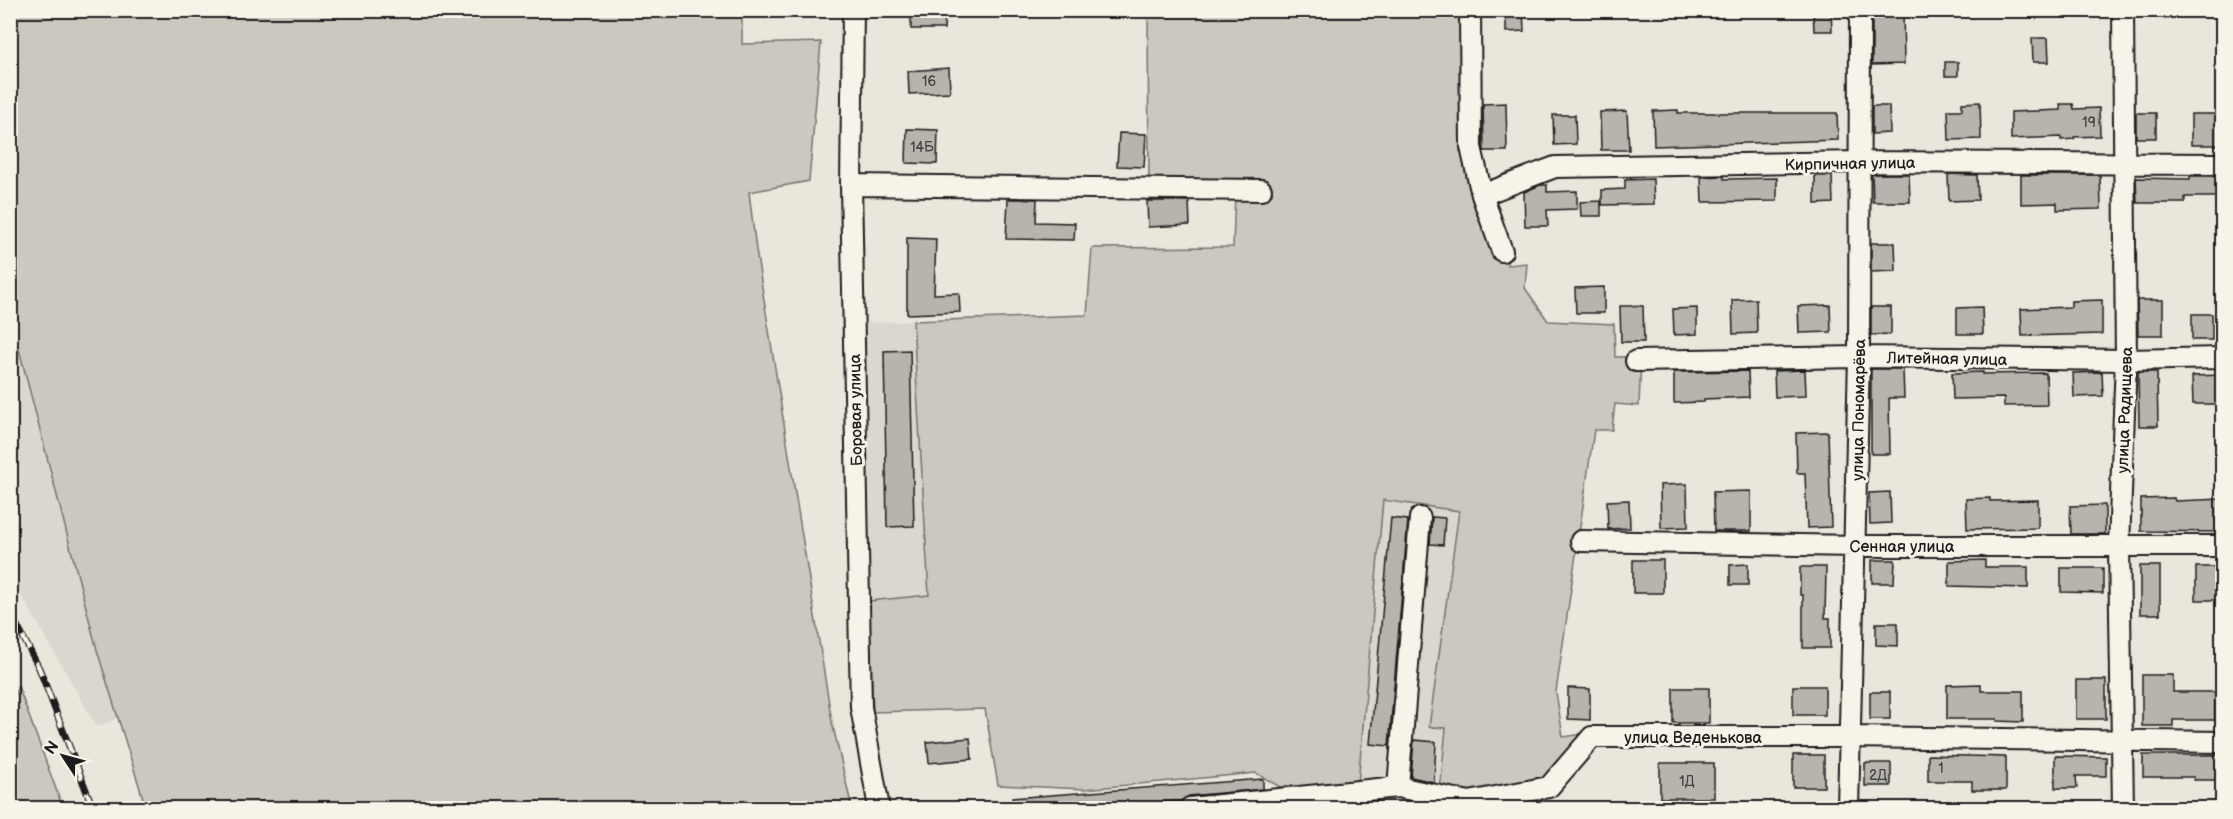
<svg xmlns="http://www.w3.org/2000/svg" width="2233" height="819" font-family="'Balsamiq Sans',sans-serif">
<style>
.built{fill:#dad7ce}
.green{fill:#ccc8c0;stroke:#74726e;stroke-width:1.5}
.building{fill:#b6b4ac;stroke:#1c1c1c;stroke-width:1.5}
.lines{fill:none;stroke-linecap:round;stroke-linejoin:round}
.minor-casing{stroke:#1c1c1c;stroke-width:24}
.minor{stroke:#f7f3e8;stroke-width:20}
.rail-casing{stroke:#1c1c1c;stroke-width:7}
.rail{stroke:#f7f3e8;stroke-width:4.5;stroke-dasharray:14;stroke-linecap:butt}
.labels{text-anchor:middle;stroke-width:6;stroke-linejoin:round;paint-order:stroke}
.number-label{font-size:14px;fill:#424240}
.street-label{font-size:16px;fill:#1c1c1c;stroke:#f7f3e8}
</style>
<rect width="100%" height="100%" fill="#eae6dc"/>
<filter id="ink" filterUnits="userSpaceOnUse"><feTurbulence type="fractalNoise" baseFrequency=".0167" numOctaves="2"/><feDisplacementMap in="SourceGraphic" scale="12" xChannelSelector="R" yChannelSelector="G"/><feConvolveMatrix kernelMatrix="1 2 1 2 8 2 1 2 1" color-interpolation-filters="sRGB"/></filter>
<g filter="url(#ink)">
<path class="built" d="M913,321L929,595L869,601L862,323Z
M10,322L140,708L97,727L11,577Z
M1382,500L1459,511L1429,727H1446L1440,792L1358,783Z"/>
<path class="green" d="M742,11V44L821,42L809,181L749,192L756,250L832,722L852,808H146L97,650L20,353L11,327V11Z
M1148,11H1467V145L1508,265L1527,263L1525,288L1548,321L1614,324L1615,357H1641L1639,406L1615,404L1612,430H1594L1556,692L1563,737L1591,733L1545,783L1472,797L1440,792L1446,728L1429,727L1459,511L1383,500L1358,783L1280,787L1256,773L1085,789L998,785L985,709L873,712L869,601L929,595L913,321L1087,315L1092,248L1233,247L1235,192L1149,183Z
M18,686L63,808H11V704Z"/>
<path class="building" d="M911,10H945L944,29H911Z
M1506,10H1523L1524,31L1506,32Z
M1813,10H1831L1832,31H1814Z
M1872,10H1903L1904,64L1872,65Z
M2032,38H2048L2049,62H2033Z
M1945,62H1958V76H1945Z
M949,68L950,92L909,94L908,71Z
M1980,102L1981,139L1949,140L1948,110H1962V103Z
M1506,103L1507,151H1484L1483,104Z
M2060,104H2073L2074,109L2099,108L2100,136L2074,137V139L2061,140V137L2011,139V112L2061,110Z
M1872,106H1889L1890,133L1872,134Z
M1678,110V113H1837L1838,140L1654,146L1653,111Z
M1627,111L1629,150H1601L1600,112Z
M2136,113H2156V138H2136Z
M2191,114H2223V145H2191Z
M1553,115H1575L1576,144L1554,145Z
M907,129L938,130L937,164L906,163Z
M1119,133L1146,134L1144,167L1117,166Z
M1872,174H1909L1910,202H1873Z
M1948,174L1977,175L1978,200L1949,201Z
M2021,175H2100L2101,209L2057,210V203L2021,204Z
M1724,176V179L1777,178V201L1702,202L1701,177Z
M1815,176H1832L1833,203L1815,204Z
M2190,176H2217V197H2185V203H2137L2136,178L2190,179Z
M1653,179L1654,204L1602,205V190L1625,189V180Z
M1540,185H1547V192L1577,191V209L1547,210L1548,226H1525L1524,192Z
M1008,199H1037L1036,222L1075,223L1074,240L1006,239Z
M1147,201H1189L1190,225L1148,227Z
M1601,201V216H1581L1580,202Z
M907,238L936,239L934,294L959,293L960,312L907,314Z
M1871,243H1895L1896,271L1871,272Z
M1604,287V313H1576L1575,288Z
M1756,299L1757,333L1733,334L1732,300Z
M2102,300V334L2022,336L2021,309L2071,307V301Z
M2137,300H2163V335H2138Z
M1830,305L1831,332L1799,333L1798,306Z
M1620,306H1643L1644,342H1621Z
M1871,307H1891V334L1871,335Z
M1982,307L1983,334H1957V308Z
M1697,308V334L1674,335L1673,309Z
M2192,314H2212V340H2192Z
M910,350L914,526L887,527L884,351Z
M1871,369H1903L1904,398H1889L1890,454H1871Z
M1805,370L1806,396L1775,397L1774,371Z
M1748,371L1749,397L1704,399V402L1674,403V372Z
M1983,372V374L2046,373L2047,405L2004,406V398L1953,399L1952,373Z
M2102,372L2103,396L2074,397L2073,373Z
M2138,372H2157L2158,426H2139Z
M2223,375V404H2193L2192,376Z
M1828,432L1831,527L1807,528L1805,473H1797L1796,433Z
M1687,484L1688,527L1661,528L1660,485Z
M1751,491V531H1714L1713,492Z
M1890,492L1891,523L1870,524L1869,493Z
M1990,498V501L2038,500V528L1967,529L1966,499Z
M2174,498L2175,501L2223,499V532L2141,531V499Z
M1629,500L1630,528L1608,529L1607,501Z
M2105,505V534H2071L2070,506Z
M1432,517L1445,518L1443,545L1430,544Z
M1391,518L1408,520L1389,746L1370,744Z
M1633,560H1663V593H1633Z
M1872,560H1895L1894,583H1872Z
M1985,560V567H2028V588L1949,586V561Z
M1748,564V585H1730V565Z
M2140,566H2160V614H2140Z
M1800,567H1826L1825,618H1830V648H1803V595H1800Z
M2196,567H2223V600H2196Z
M2061,568H2103V593L2061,592Z
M1876,623H1898V646L1876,645Z
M2142,675H2173V692H2215V720H2173V726H2142Z
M2076,680H2106V719H2076Z
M1981,684V691H2023V722L1997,721V719H1947V685Z
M1793,686H1825V715H1793Z
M1568,688L1590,689V720L1568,719Z
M1673,688H1709V723H1673Z
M1870,692H1890V719H1870Z
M970,738L972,759L929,763L927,742Z
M1414,740L1436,742L1434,782L1411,777Z
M1793,755H1824V787H1793Z
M1928,755L2006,757V790H1972V781H1928Z
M2143,755H2223V780H2194V777H2143Z
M2055,756L2106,757V776H2076L2077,788H2055Z
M1660,763H1714V798H1660Z
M1865,763H1891V786H1865Z
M1263,779V789L1189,796L1181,801L1080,808H1013L1012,798Z"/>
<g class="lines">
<g class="minor-casing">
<path id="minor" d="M853,10L851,185L861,707L879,808
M1470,10L1471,147L1482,195L1502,251
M851,185L1261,190
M1482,195L1555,167L1860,162L2222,164
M1636,361L1859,357L2126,360L2222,358
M1581,541L1856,546H2222
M1398,787L1420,518
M1190,808L1398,787L1469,802L1549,787L1592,737H1848L2222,742
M1848,808L1859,357L1860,10
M2123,808L2119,546L2126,360L2123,10"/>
</g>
<use href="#minor" class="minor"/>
<g class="rail-casing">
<path id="rail" d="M10,612L39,668L93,808"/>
</g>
<use href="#rail" class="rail"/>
</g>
</g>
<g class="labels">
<g class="number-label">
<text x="929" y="86">16</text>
<text x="2089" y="127">19</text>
<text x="922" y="152">14Б</text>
<text x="1941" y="773">1</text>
<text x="1878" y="780">2Д</text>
<text x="1687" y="786">1Д</text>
</g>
<g class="street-label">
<text transform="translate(1850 163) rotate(-1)" y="6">Кирпичная улица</text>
<text transform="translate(1947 358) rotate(1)" y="6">Литейная улица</text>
<text transform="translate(855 410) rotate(-91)" y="6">Боровая улица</text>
<text transform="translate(1858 410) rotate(-89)" y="6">улица Пономарёва</text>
<text transform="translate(2124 410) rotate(-88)" y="6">улица Радищева</text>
<text x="1902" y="552">Сенная улица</text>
<text x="1693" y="743">улица Веденькова</text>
</g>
</g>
<rect width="2233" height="819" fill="none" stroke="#f7f3e8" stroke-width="36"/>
<rect x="18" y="18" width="2197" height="783" fill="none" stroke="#1c1c1c" stroke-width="2" filter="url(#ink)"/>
<g transform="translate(63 756) rotate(306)" stroke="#f7f3e8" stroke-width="4.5" paint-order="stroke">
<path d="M0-4.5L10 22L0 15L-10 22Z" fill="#1c1c1c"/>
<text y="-9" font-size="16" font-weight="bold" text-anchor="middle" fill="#1c1c1c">N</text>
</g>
</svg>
